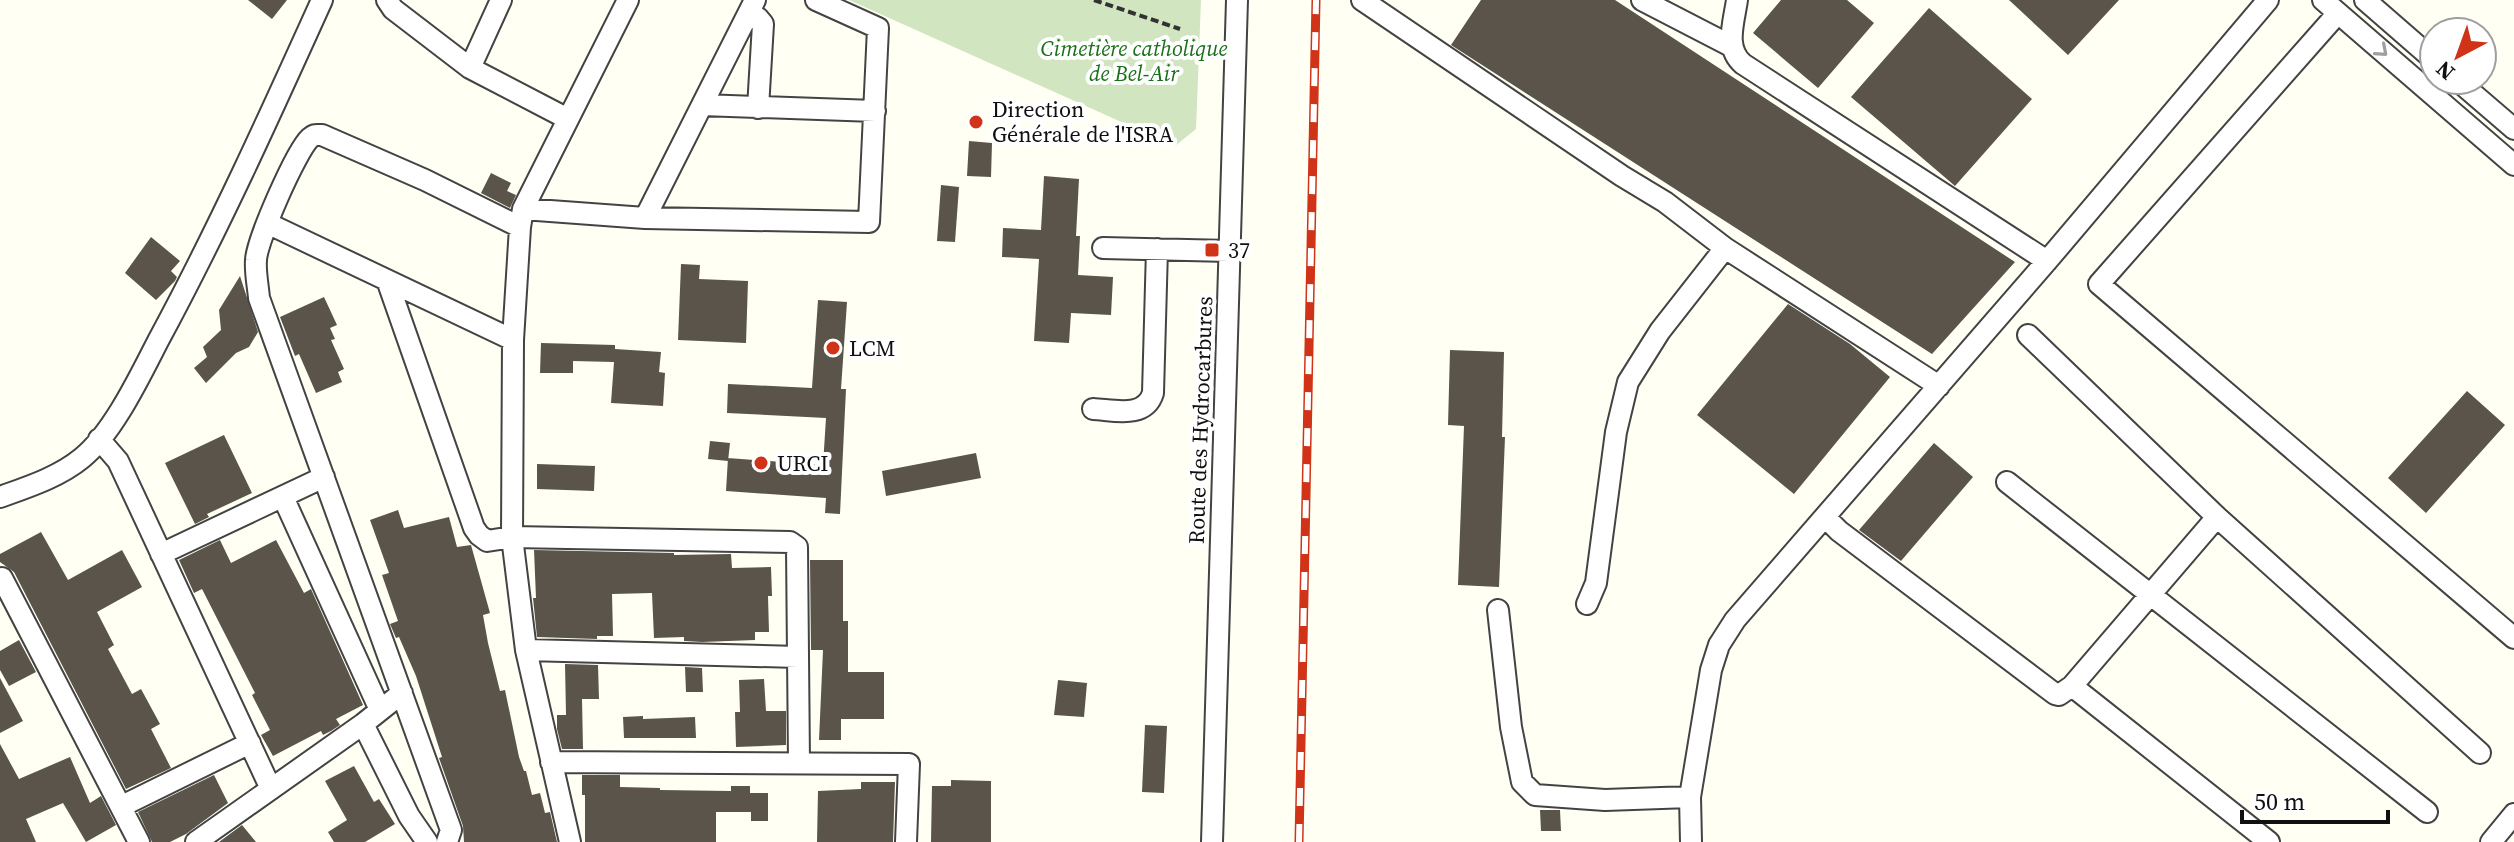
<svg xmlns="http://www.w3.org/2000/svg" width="2514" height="842" font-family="'Source Serif 4',serif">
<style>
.cemetery{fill:#d1e5c0}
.building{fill:#5a544b}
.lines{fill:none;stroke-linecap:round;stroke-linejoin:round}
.minor-casing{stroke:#434343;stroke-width:24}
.path{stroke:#323232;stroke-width:4;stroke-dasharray:8 4;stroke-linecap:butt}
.minor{stroke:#fff;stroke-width:20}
.rail-casing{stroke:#d03318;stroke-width:9}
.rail{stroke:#fff;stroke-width:6;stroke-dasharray:18;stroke-linecap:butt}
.oneway{stroke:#9f9f9f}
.poi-dot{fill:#d03318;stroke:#fff;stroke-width:3}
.labels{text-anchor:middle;stroke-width:8;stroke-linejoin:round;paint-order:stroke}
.park-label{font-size:22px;font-style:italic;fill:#197018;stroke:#fff}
.poi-label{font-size:22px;fill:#101010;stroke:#fff;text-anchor:start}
.street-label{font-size:22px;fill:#101010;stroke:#fff}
</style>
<rect width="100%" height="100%" fill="#fffff3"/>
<path class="cemetery" d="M849,0H1201L1196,129L1175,146Z"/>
<path class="building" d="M248,0H287L272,19Z
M1481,0H1615L2015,262L1932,354L1451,45Z
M1781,0H1847L1874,23L1818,88L1753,33Z
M2009,0H2119L2068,55Z
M1929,8L2032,99L1955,186L1851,97Z
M969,141L992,143L991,177L967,176Z
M491,173L511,183L507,191L516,195L510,208L481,193Z
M1044,176L1079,179L1076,236H1080L1078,275L1113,277L1111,315L1071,313L1069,343L1034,341L1039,259L1002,257L1003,228L1041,230Z
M941,185L959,187L955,242L937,241Z
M151,237L180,261L171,271L177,277L175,281L156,300L125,273Z
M681,264L700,265L699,279L748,281L746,343L678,340Z
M240,276L258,332L249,347L236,353L206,383L194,368L207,357L203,347L221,330L219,310Z
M324,297L337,325L330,328L335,339L331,340L344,369L338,372L342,382L316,393L299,354L295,356L280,317Z
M818,300L847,302L841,389H846L840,514L825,513L826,498L726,491L728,458L823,465L826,418L727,413L728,384L812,388Z
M1788,304L1850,344L1890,377L1794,494L1697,415Z
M541,343L615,345V349L661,352L659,372L665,373L663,406L611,403L614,362L573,361V373H540Z
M1450,350L1504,352L1502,437H1505L1499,587L1458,585L1464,426L1448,425Z
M2467,391L2505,425L2426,513L2388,478Z
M224,435L252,493L207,514L209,517L195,524L165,463Z
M710,441L730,443L728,461L708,459Z
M1934,443L1973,477L1901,561L1859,530Z
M976,453L981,478L886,496L882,471Z
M537,464L595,466L594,491L537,489Z
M398,510L404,528L449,517L457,547L471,545L490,613L483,615L488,643L500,691L505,690L519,757L524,771H526L532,795L540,793L545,813L550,812L557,842H464L463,826L439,758L442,757L416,676L399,637L396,638L390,624L398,621L382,575L389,573L370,520Z
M41,532L68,580L122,550L142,587L97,612L114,645L108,649L132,694L141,689L160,724L151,729L171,768L126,789L14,572L0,562V554Z
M220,540L231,563L276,540L304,593L311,589L363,705L336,719L340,725L331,731L323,735L321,731L273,756L261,735L270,730L252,695L255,693L202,589L194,593L179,560Z
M534,550L674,553V555L731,554L732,568L771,567L772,596H768L769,632H755V640L702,642L684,641V637L654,638L652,593L612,594L613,636H597V639L537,637L533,598H536Z
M810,560H843V621H848V672H884V719H841V740H819L823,650H811Z
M19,640L36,672L9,686L0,670V651Z
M565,664L598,665L599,699H582L583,749H562L557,729V715H566Z
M685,667L702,668L703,692H686Z
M0,678L23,721L0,733Z
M764,679L766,711H786V745L736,747L735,712H740L739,680Z
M1058,680L1087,683L1084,717L1054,715Z
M643,716V719L695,717L696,738H624L623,717Z
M1145,725L1167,726L1164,793L1142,792Z
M0,744L19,779L70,757L90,803L101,796L116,825L86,842L63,803L26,819L36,842H0Z
M354,766L374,802L379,799L395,824L365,842H334L328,832L347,820L325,781Z
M214,775L228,803L186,834L170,842H152L138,812Z
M582,775H620V787L660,788V790L731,791V786H750V793H768V821H751V812H716V842H585V795H582Z
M951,780L991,781V842H931L932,786H951Z
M861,782H895L893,842H817L818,791L861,789Z
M1540,810H1560L1561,831H1541Z
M242,825L256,842H219Z"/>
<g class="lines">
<g class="minor-casing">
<path id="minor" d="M387,0L393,9L470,68L568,119
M1362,0L1622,176L1665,202L1725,248L1939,386
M1642,0L1731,46
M1737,0C1734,22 1724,48 1743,64L2047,261
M2323,0L2514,165
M2365,0L2434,60
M749,13L758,18L763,24L758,108
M2338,13L2099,284L2514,638
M470,68L501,0
M2457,80L2514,129
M702,105L875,111
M523,209L645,218L869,222L878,28L816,0
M645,218L755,0
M267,223L513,340
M1103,248L1229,251
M387,280L474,528L479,535L487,541L512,537L790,542L797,547L799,763
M2028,335L2217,517L2480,753
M1093,409C1114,410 1145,419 1153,393L1157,249
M99,439L118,461L271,789
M2007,482L2427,812
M0,497C28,487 59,477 82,458C113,433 140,376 158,341C218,230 270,115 322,0
M283,497L380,710
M1826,518L1839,531L2055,694L2059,695L2072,686L2217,517
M161,554L324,477
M2,578L139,842
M1587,604L1596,583L1616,432L1628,382L1660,331L1725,248
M1498,610L1511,727L1522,782L1535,795L1605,800L1690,797
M526,650L798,657
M2072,686L2269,842
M363,724L409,816L427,842
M551,762L909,764L906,842
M122,806L250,743
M196,842L363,724L402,693
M447,842L451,830L259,298C258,286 255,272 256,260C257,240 296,151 310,138C315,134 315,135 322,135L425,180L520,227
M570,842L526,650L512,537L513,340L520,227L523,209L628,0
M1212,842L1237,0
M1691,842L1690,797L1711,670L1719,645L1735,620L2047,261L2268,0
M2491,842L2514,814"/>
</g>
<path class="path" d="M1094,0L1180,29"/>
<use href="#minor" class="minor"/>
<g class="rail-casing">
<path id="rail" d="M1299,842L1316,0"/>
</g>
<use href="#rail" class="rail"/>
</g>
<defs><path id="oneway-chevron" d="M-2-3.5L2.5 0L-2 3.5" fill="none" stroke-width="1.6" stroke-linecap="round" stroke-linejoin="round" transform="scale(2)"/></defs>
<use class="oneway" href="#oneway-chevron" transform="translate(2382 51) rotate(41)"/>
<g class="poi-dot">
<circle cx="976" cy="122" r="8"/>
<rect x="1204" y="242" width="16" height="16" rx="4"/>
<circle cx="833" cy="348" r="8"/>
<circle cx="761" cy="463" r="8"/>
</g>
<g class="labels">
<g class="park-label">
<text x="1134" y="56">Cimetière catholique<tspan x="1134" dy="25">de Bel-Air</tspan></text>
</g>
<g class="poi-label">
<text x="992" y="117">Direction<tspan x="992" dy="25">Générale de l'ISRA</tspan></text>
<text x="1228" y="258">37</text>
<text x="849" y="356">LCM</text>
<text x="777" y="471">URCI</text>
</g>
<g class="street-label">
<text transform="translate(1200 420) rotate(-88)" y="8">Route des Hydrocarbures</text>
</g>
</g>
<g transform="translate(2458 56) rotate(221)"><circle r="38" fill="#ffffff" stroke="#9f9f9f" stroke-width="2"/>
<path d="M0-6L14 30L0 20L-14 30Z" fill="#d03318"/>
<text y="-12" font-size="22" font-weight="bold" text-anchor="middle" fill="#101010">N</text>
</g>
<path d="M2242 810v12h146v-12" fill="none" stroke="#101010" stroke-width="4"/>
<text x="2254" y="810" font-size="24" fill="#101010" stroke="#ffffff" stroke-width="6" paint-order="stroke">50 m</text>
</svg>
